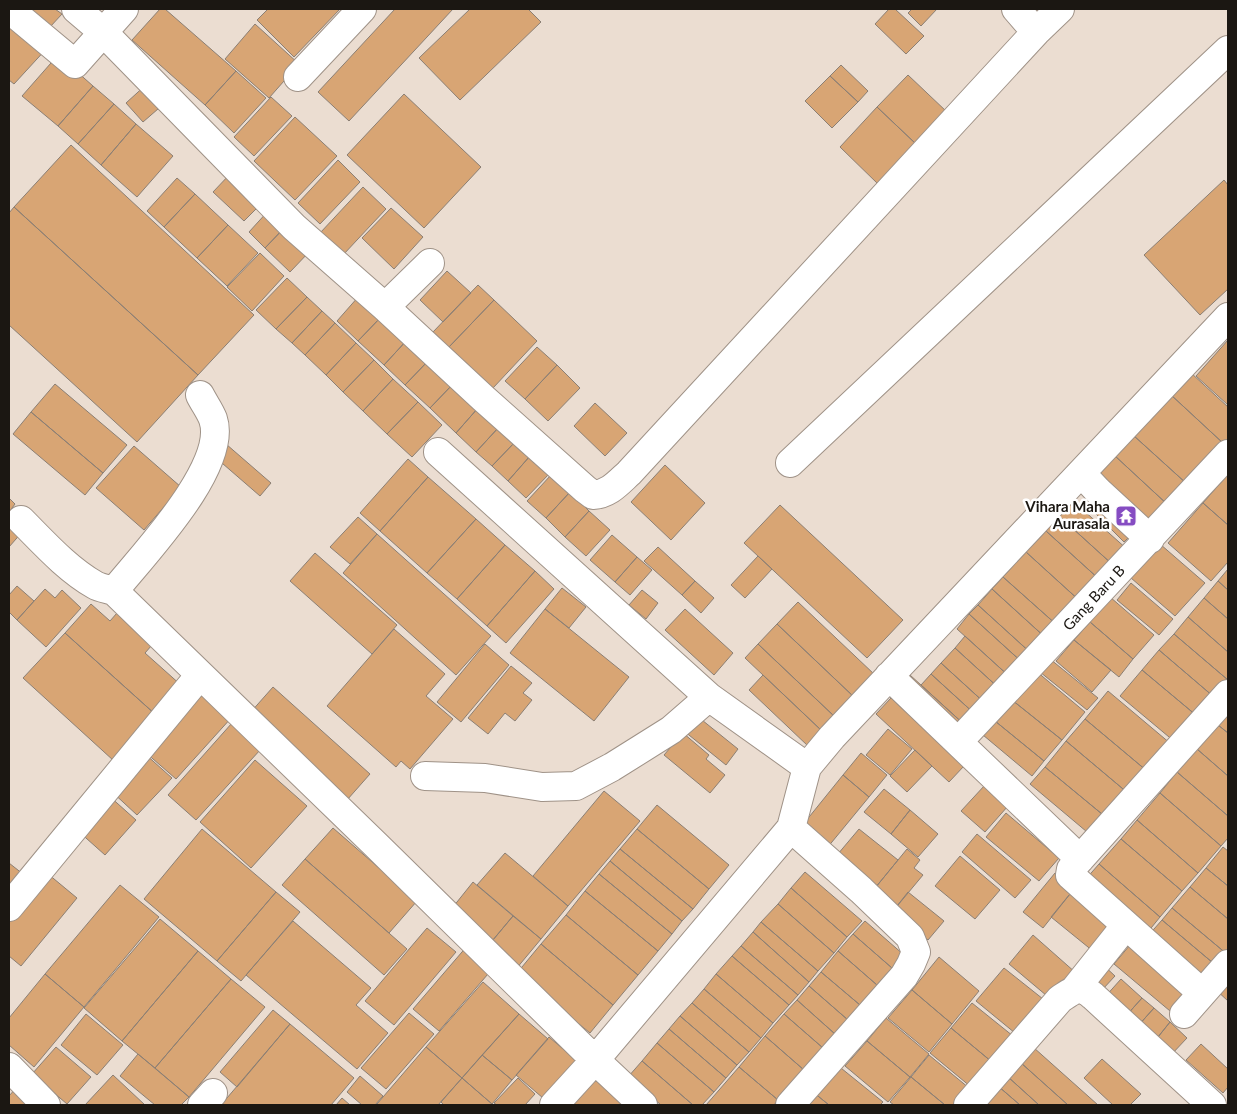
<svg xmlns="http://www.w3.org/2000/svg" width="1237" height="1114" font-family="Lato,sans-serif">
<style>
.building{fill:#d8a574;stroke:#8b7f74}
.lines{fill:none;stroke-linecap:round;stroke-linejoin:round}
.minor-casing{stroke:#9f9287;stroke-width:30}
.minor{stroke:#fff;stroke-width:28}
.labels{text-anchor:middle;stroke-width:5;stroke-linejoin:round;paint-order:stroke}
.poi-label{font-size:15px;font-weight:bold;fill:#1b1712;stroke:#fff;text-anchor:end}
.street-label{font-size:15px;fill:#1b1712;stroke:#fff}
</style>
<rect width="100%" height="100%" fill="#ebddd1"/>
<path class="building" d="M28,9H55L62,14L50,27Z
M160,9H165L236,71L205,105L132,40Z
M268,9H340L294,57L257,20Z
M395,9H453L349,121L318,92Z
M470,9H528L541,22L460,100L419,58Z
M889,9H895L924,36L906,54L875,24Z
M912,9H937L921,26L908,13Z
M255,24L299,64L269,98L225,59Z
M9,26L48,47L14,84L9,80Z
M58,55L93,86L58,126L22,96Z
M841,65L868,91L858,102L830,76Z
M236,71L266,98L234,133L205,105Z
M908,75L947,112L916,144L877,107Z
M830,76L858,102L832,128L805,101Z
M148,83L166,102L143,122L126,103Z
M93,86L114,104L78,144L58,126Z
M404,94L481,167L424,228L347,155Z
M271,97L292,116L254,156L234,137Z
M114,104L136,124L101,165L78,144Z
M877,107L916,144L878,184L840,147Z
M295,117L337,156L295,200L254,161Z
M136,124L173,156L137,197L101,165Z
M71,145L254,315L198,375L14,207Z
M338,160L360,182L320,224L298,203Z
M231,173L262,203L244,221L213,192Z
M177,178L195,194L164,227L147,211Z
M1224,180L1228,185V289L1200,315L1144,255Z
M363,187L386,209L343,255L320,233Z
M195,194L228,225L197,258L164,227Z
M14,207L198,375L137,442L9,325V213Z
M391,208L423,237L394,269L362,238Z
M269,210L286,226L265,248L249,232Z
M228,225L258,253L227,286L197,258Z
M286,226L311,250L290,272L265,248Z
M260,253L284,276L252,311L227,287Z
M447,271L471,293L443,322L420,300Z
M287,278L307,297L276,329L256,310Z
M478,285L494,300L449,347L433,332Z
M359,296L381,317L358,341L337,321Z
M307,297L322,311L292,343L276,329Z
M494,300L537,341L493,388L449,347Z
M322,311L335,323L305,355L292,343Z
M381,317L407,340L384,365L358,341Z
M335,323L356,343L326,375L305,355Z
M407,340L428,361L405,385L384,365Z
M1228,340V405L1196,376Z
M356,343L374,360L343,392L326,375Z
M537,347L557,365L525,399L505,381Z
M374,360L393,379L363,411L343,392Z
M428,361L453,384L430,408L405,385Z
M557,365L580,388L548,421L525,399Z
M1190,372L1228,407V439L1224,444L1170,394Z
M393,379L418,402L387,434L363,411Z
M55,384L127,445L103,473L31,412Z
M453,384L478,408L456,433L430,408Z
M1170,394L1224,444L1187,484L1133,435Z
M418,402L442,425L412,457L387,434Z
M595,403L627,433L605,456L574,426Z
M478,408L499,427L476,452L456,433Z
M31,412L103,473L85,495L13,434Z
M499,427L515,442L492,466L476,452Z
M1133,435L1187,484L1168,505L1114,455Z
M515,442L530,456L508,481L492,466Z
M226,444L271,483L260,496L215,457Z
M134,446L181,487L144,530L96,488Z
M1114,455L1168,505L1148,528L1093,479Z
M530,456L549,474L526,498L508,481Z
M408,459L428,477L380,531L360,513Z
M665,465L705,503L671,540L631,502Z
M1228,474V525L1203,503Z
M551,475L570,492L546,518L527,501Z
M428,477L476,519L427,573L380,531Z
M570,492L589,511L565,537L546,518Z
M1096,494L1134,532L1124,542L1086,504Z
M9,498L15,504L9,512Z
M1073,501L1128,550L1113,565L1059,516Z
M1203,503L1228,525V562L1211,581L1168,543Z
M780,505L903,620L867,658L744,543Z
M589,511L610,530L586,556L565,537Z
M1059,516L1113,565L1100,580L1046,531Z
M358,517L377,534L350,564L330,547Z
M9,518L23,531L9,547Z
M476,519L505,545L457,599L427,573Z
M1046,531L1100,580L1081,602L1026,552Z
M377,534L491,636L456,675L343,573Z
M612,535L637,557L615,582L590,560Z
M1160,544L1205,583L1175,616L1131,578Z
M505,545L535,571L487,626L457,599Z
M658,547L695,581L682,595L644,561Z
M1026,552L1081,602L1058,626L1003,577Z
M315,553L397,625L372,654L290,581Z
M758,556L772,569L745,598L731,585Z
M637,557L652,570L630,595L615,582Z
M1228,569V590L1218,581Z
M535,571L554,589L506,643L487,626Z
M1003,577L1058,626L1047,639L992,589Z
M695,581L714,598L701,613L682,595Z
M1218,581L1228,590V619L1204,598Z
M1131,583L1173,619L1159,635L1117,600Z
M17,586L34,601L17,620L9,612V595Z
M562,588L586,607L569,628L545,609Z
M45,589L55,598L62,590L81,608L46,647L17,620Z
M992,589L1047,639L1033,655L978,605Z
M642,590L658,603L646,619L629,605Z
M1110,597L1154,635L1133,659L1090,622Z
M1204,598L1228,619V652L1188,617Z
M798,602L875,675L854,697L777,624Z
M91,604L110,621L117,613L152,645L145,653L182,686L156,715L65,633Z
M978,605L1033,655L1024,664L969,614Z
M545,609L629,677L594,721L510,653Z
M685,609L733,653L714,675L665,630Z
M969,614L1024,664L1011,678L957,629Z
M1188,617L1228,652V680L1174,634Z
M1090,622L1133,659L1119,677L1074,640Z
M777,624L854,697L835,717L758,644Z
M394,629L445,674L426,696L453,719L410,769L401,761L396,767L327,706Z
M65,633L156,715L114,761L23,678Z
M1174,634L1228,680L1214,697L1159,650Z
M965,636L1011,678L1001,690L955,648Z
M1074,640L1111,670L1092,692L1056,661Z
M485,644L509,665L461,722L437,702Z
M758,644L835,717L822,731L745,658Z
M955,648L1001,690L987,705L941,663Z
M1159,650L1214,697L1197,716L1142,670Z
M1050,659L1098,698L1087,710L1040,672Z
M941,663L987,705L977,716L931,674Z
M511,666L532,683L523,693L532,700L515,721L505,713L488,734L468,718Z
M1142,670L1197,716L1175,742L1120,696Z
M1036,671L1085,712L1062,740L1012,700Z
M931,674L977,716L967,727L921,685Z
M763,675L822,731L808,746L749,690Z
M910,675L967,727L958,736L903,684Z
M273,687L370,774L347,800L250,713Z
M202,690L232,717L176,779L145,752Z
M1108,691L1171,744L1147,771L1085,719Z
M891,698L964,766L949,782L876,714Z
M1012,700L1062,740L1044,761L995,721Z
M1228,713V733L1218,725Z
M697,716L738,749L726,765L684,731Z
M1085,719L1147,771L1129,794L1066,741Z
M995,721L1044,761L1032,776L983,735Z
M232,723L261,749L196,820L168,795Z
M1218,725L1228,733V776L1197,749Z
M888,729L912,749L890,775L866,755Z
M683,733L709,755L706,759L725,775L710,793L664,755Z
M1066,741L1129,794L1108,819L1045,767Z
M1197,749L1228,776V816L1177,772Z
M915,750L932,766L907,792L890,776Z
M144,753L172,778L137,815L110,790Z
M861,753L887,775L869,797L843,775Z
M255,760L307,806L251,868L200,822Z
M1045,767L1108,819L1093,837L1030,784Z
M1177,772L1228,816V838L1221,846L1160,793Z
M843,775L869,797L827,848L801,827Z
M985,785L1008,806L985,832L961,811Z
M884,789L910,810L891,834L864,812Z
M604,791L640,821L568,906L533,876Z
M1160,793L1221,846L1198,873L1137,820Z
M108,795L136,820L105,855L77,830Z
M657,805L729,865L709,889L637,829Z
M910,810L938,834L918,857L891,834Z
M1006,813L1059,858L1039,881L986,837Z
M1137,820L1198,873L1182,891L1121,839Z
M333,828L417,901L389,933L305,859Z
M202,829L276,892L217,961L144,899Z
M637,829L709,889L693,909L620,849Z
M859,829L898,860L871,893L832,861Z
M977,834L1031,880L1015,898L962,852Z
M1121,839L1182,891L1160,917L1099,864Z
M1223,847L1228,851V886L1206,868Z
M620,849L693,909L682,921L610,861Z
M907,849L920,860L914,868L923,875L893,911L871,893Z
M505,853L568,906L541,939L477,885Z
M960,856L1000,890L975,919L935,886Z
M305,859L407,949L384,975L282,885Z
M610,861L682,921L672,934L599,874Z
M9,863L28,878L9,901Z
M1099,864L1160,917L1147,933L1085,880Z
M1206,868L1228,886V919L1190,887Z
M42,869L77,898L21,966L9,956V909Z
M805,872L862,921L847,937L791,888Z
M1055,873L1074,889L1043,928L1023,912Z
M599,874L672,934L658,951L585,891Z
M473,882L513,916L492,941L453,907Z
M120,885L159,917L84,1007L45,974Z
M1190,887L1228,919V955L1172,908Z
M791,888L847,937L834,953L778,904Z
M1074,889L1127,933L1104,960L1051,917Z
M585,891L658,951L638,975L566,915Z
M276,892L300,912L241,981L217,961Z
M908,892L944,921L928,940L893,911Z
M778,904L834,953L818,971L761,922Z
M1172,908L1228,955L1219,968L1162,920Z
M566,915L638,975L613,1005L541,944Z
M513,916L541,939L516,969L488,946Z
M160,919L198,951L122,1041L84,1008Z
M1162,920L1219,968L1203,986L1146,938Z
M293,921L371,988L356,1005L388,1033L357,1069L246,975Z
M865,921L904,955L892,968L853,934Z
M761,922L818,971L809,982L753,932Z
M427,928L456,952L394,1025L365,1001Z
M753,932L809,982L798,995L741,946Z
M853,934L892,968L877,985L838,951Z
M1033,935L1076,973L1053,1001L1009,964Z
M1135,939L1197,992L1176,1016L1114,964Z
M541,944L613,1005L590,1033L517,973Z
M468,945L494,967L439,1031L413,1009Z
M741,946L798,995L789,1005L732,956Z
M198,951L231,979L155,1068L122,1041Z
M838,951L877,985L860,1005L821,972Z
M732,956L789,1005L773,1023L716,974Z
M939,957L979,991L952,1024L912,990Z
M1101,963L1115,976L1102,990L1088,977Z
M1004,968L1043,999L1015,1033L976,1001Z
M821,972L860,1005L848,1020L809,986Z
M45,974L84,1007L34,1067L9,1045V1018Z
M716,974L773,1023L761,1038L704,989Z
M1228,974V1001L1215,989Z
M231,979L265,1007L189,1097L155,1068Z
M1121,979L1142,998L1125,1017L1104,998Z
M483,982L519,1014L462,1078L426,1047Z
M809,986L848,1020L835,1034L797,1000Z
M704,989L761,1038L749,1052L692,1003Z
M912,990L952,1024L929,1052L888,1018Z
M1142,998L1154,1008L1137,1027L1125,1017Z
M797,1000L835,1034L823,1048L784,1014Z
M692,1003L749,1052L737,1065L680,1016Z
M972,1003L1013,1036L992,1062L951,1028Z
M1154,1008L1170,1022L1154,1042L1137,1027Z
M273,1010L290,1024L237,1087L220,1072Z
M409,1013L434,1034L386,1089L361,1068Z
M86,1014L123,1045L97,1075L61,1045Z
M519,1014L548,1039L512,1080L482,1055Z
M784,1014L823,1048L804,1070L765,1036Z
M680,1016L737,1065L726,1078L669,1029Z
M886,1018L929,1054L910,1077L867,1041Z
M1170,1022L1187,1038L1170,1056L1154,1042Z
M290,1024L354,1078L331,1105H221Z
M951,1028L992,1062L971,1087L930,1053Z
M669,1029L726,1078L714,1092L657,1043Z
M765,1036L804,1070L778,1100L739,1067Z
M549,1037L576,1060L543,1098L516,1075Z
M867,1041L910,1077L888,1102L845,1066Z
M657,1043L714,1092L702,1105H693L642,1061Z
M1201,1044L1228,1069V1087L1223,1093L1186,1060Z
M56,1047L91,1077L67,1104L32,1074Z
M426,1047L462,1078L438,1105H379L377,1104Z
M1033,1047L1098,1105H1068L1020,1062Z
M138,1054L189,1097L181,1105H155L120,1076Z
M482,1055L512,1080L492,1104L462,1078Z
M929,1055L969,1088L954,1105H945L911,1077Z
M1102,1059L1141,1094L1130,1105H1113L1084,1078Z
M642,1061L693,1105H661L628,1077Z
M1020,1062L1068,1105H1039L1007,1076Z
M836,1064L883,1102L880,1105H829L813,1092Z
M739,1067L778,1100L774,1105H706Z
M596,1072L636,1105H569Z
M113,1075L145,1105H85Z
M360,1076L383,1096L375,1105H362L347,1092Z
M1007,1076L1039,1105H1020L998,1086Z
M911,1077L945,1105H894L890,1102Z
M462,1078L492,1104L494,1105H444L441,1102Z
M518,1078L535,1094L525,1105H497L494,1103Z
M998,1086L1020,1105H987L983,1102Z
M16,1088L31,1101L27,1105H9V1096Z
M813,1092L829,1105H802Z
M342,1098L350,1105H336Z"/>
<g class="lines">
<g class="minor-casing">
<path id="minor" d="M9,9L75,64L124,9
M76,9L103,32L294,227L385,307L430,263
M1016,9L1036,32L1060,9
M298,77L362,9
M385,307L483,398L585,489L593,495C609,494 618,483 629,473L1036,32
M438,452L709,697L807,767
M790,463L1228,50
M1082,474L1098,491L1150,539
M21,520C44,543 67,569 95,585C100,588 108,589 114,591L376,845L595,1060L643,1105
M114,591C142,556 229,466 213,419C210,411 204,403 200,395
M889,676L1080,859
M959,741L1228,454
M425,776L485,778L542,787L576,786L612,767L671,730L709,697
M9,907L200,675
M1075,989L1126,925
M1202,993L1070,875L1071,869L1228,694
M1184,1014L1228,964
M9,1067L46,1105
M202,1105L213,1093
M554,1105L595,1060L791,828L807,767L832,737L1228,317
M790,1105L904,976L911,964L916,952L910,937L861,890L791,828
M968,1105L1060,999C1074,990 1079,984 1093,996L1212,1105"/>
</g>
<use href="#minor" class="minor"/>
</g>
<defs>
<g id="temple-square" transform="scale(1.125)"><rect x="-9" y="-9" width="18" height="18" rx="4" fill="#854cc2" stroke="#fff"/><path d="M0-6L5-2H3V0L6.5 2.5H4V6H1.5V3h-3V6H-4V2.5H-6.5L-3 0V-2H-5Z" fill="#fff"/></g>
</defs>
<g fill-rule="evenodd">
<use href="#temple-square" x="1126" y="516"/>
</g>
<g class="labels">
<g class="poi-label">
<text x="1110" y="512">Vihara Maha<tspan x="1110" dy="17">Aurasala</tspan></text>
</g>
<g class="street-label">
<text transform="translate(1094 598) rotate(-47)" y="5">Gang Baru B</text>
</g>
</g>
<rect width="1237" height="1114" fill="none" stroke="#1b1712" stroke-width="20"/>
</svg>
